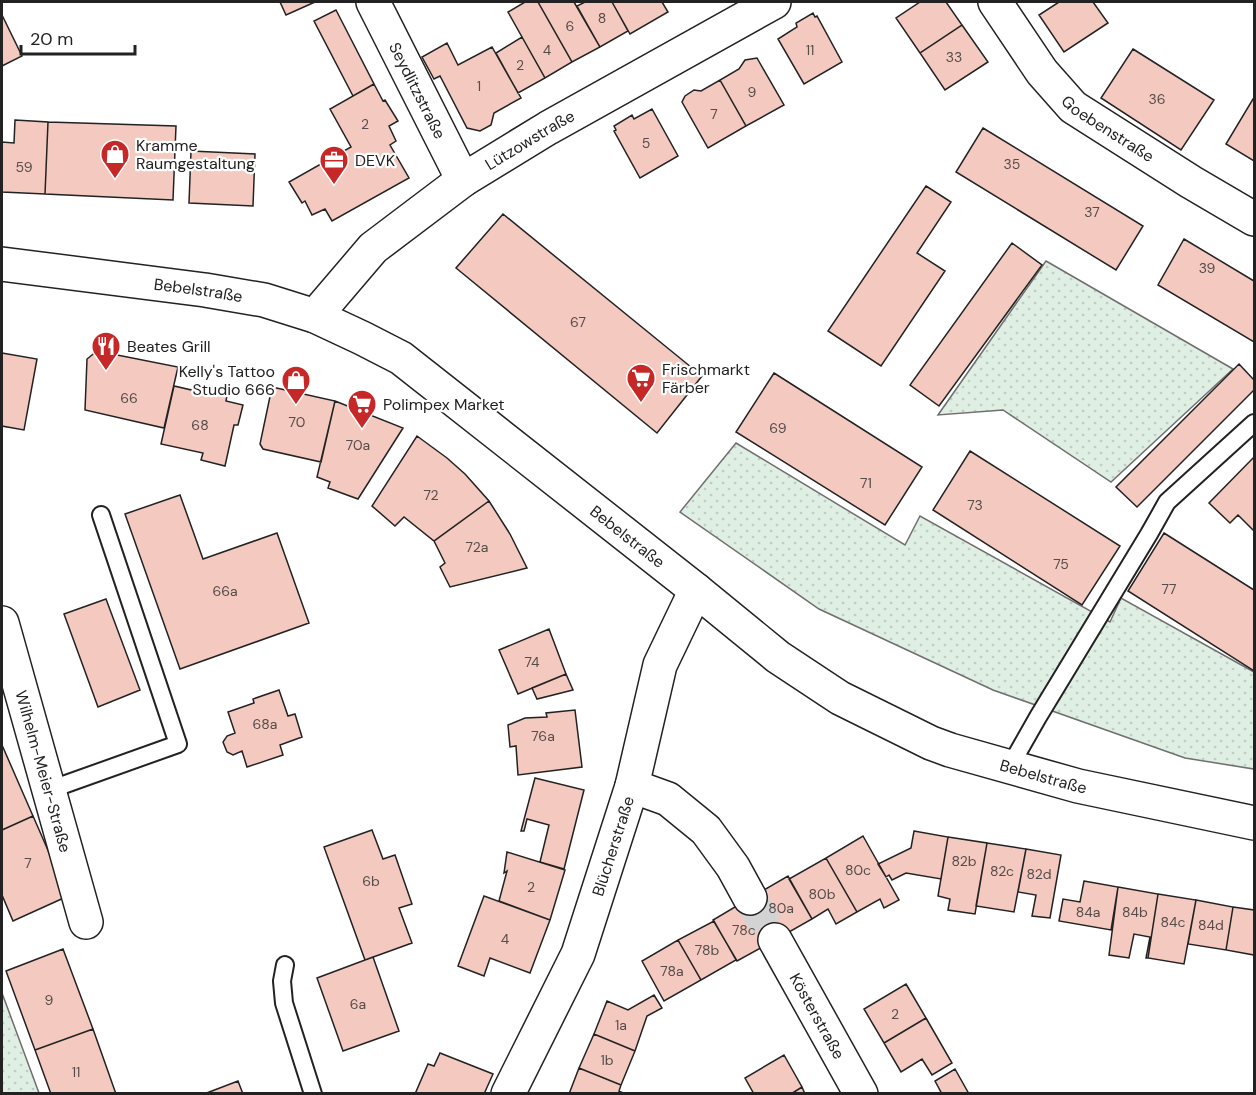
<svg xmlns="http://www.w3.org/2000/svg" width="1256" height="1095" font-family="'DM Sans',sans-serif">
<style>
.grass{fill:url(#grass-dots);stroke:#6f6f6f;stroke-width:1.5}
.building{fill:#f3c9c0;stroke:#222;stroke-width:1.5}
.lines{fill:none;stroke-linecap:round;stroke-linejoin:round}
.minor-tunnel{stroke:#d3d3d3;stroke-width:33;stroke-dasharray:33 16;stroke-linecap:butt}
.service-casing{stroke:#222;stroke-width:20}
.minor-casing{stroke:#222;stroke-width:36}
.secondary-casing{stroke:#222;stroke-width:36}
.service{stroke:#fff;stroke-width:16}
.minor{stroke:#fff;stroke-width:33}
.secondary{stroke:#fff;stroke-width:33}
.labels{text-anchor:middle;stroke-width:4.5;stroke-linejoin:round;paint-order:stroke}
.number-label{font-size:14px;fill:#564c4a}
.street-label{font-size:16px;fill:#222;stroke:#fff}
.poi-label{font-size:16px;fill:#222;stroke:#fff;text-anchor:start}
</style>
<defs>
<pattern id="grass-dots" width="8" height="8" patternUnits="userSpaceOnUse" patternTransform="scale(1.5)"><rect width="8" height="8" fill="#e0efe3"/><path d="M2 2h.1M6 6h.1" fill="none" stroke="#c0cdc2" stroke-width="1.8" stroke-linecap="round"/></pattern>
</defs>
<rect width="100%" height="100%" fill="#fff"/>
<path class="grass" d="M1046,261L1233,369L1111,482L1003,410L938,415Z
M736,443L905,545L920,516L1110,622L1121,598L1254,672V769L1185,758L993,690L819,609L680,512Z
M2,993L39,1093H2Z"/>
<path class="building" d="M280,2H315L286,15Z
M525,2H538L572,62L545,78L508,12Z
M538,2H574L600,47L572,62Z
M585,2H612L628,31L600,47L577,6Z
M612,2H662L668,12L630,34Z
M920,2H946L962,25L920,53L896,18Z
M1059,2H1093L1108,23L1064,52L1039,15Z
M336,10L374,84L353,96L314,21Z
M813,13L815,17L817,16L842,62L804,84L778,39L797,27L796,23Z
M2,15L22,56L2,66Z
M962,25L988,62L945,90L920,53Z
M522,37L545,78L518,93L496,53Z
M447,43L458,65L492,47L521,98L494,113L491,125L480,131L467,128L440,76L434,79L422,57Z
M1133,49L1214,100L1181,150L1101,98Z
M757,58L784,105L746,126L720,80L739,69L745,60Z
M720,80L746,126L708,148L682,102L685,96L694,90L701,91Z
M374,84L383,101L385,100L398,121L389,126L396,141L390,145L409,178L332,221L325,209L312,215L305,201L302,203L289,182L351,147L330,109Z
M1253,99H1254V161L1226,144Z
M652,109L678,156L640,178L614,131L616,130L614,126L632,115L634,119Z
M15,120L48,122L45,194L2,192V142L14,143Z
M48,122L176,126L173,200L45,194Z
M983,128L1143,226L1116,270L956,172Z
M191,151L255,154L253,206L189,203Z
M926,186L951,202L917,253L945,271L881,366L828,331Z
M503,214L702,376L657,433L456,268Z
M1184,239L1254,281V342L1158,285Z
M1012,243L1042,265L939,406L910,385Z
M97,351L178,367L164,428L85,410L87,359Z
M2,353L37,359L24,430L2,426Z
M1239,364L1254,380V390L1137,507L1116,487Z
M774,373L922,467L885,525L736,432Z
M198,384L228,390L226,401L243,405L238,425H234L225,466L201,460L203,453L161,444L174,386L196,391Z
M272,387L335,401L321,462L263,449L260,444Z
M335,401L403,428L358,499L328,488L330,482L317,477Z
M417,436L447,458L465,474L489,501L434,541L404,517L395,526L372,506Z
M970,451L1120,546L1082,605L933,510Z
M1254,457V531L1238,515L1230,523L1209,503Z
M180,495L203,559L277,533L309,623L180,669L125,514Z
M489,501L510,534L527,568L450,587L440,567L445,563L434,541Z
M1164,533L1254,590V671L1128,591Z
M106,599L140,690L98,707L64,614Z
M549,629L566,674L518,694L499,650Z
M566,674L573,690L537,699L532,688Z
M279,690L288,716L295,714L302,737L280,745L283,755L247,767L242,751L233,755L227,752L223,742L227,736L235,733L228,712L254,703L253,699Z
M575,710L582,767L518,775L516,746L510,747L508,725L525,718L547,717L546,713Z
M2,745L33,816L2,830Z
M535,778L584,790L564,869L540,862L549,825L527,819L524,831H521Z
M33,816L68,896L13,921L2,895V830Z
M372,830L383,859L395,855L412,904L399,908L412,943L365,960L324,847Z
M914,831L948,837L941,879L906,873L892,880L889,875L886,877L878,864L911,848Z
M863,836L899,900L884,908L880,899L857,912L826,858Z
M948,837L987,843L975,914L948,910L950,899L938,896Z
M987,843L1026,849L1014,912L976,906Z
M1026,849L1061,855L1050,918L1032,916L1036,895L1018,892Z
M507,852L565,870L550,920L499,901L507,871L504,873Z
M826,858L857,912L836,924L828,909L812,919L789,879Z
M788,876L812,919L775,940L750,898Z
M1084,881L1118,887L1111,930L1059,921L1063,899L1080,902Z
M1118,887L1158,894L1148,958H1146L1150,937L1134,934L1129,958L1109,955Z
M1158,894L1196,900L1184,964L1148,958Z
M484,896L550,920L530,973L490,958L484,976L458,966Z
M750,898L775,940L737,961L713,920Z
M1196,900L1233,907L1226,950L1188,944Z
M1233,907L1254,910V955L1226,950Z
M714,921L736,960L701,980L678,940Z
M678,940L701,980L664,1001L642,961Z
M63,949L93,1029L35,1050L6,971Z
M373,957L399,1031L343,1051L317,978Z
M906,984L926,1018L884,1043L864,1009Z
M654,995L662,1008L647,1016L635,1051L594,1034L607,1001L628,1010Z
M926,1018L952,1063L932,1075L922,1059L901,1072L884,1043Z
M93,1029L116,1094H51L35,1050Z
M594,1034L635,1051L621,1085L579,1068Z
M440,1053L493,1074L484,1094H415L428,1064L434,1066Z
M784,1055L802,1087L791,1094H754L745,1078Z
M579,1068L621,1085L619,1091L625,1094H569Z
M955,1069L969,1094H942L935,1081Z
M238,1081L243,1094H204Z
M802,1087L805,1094H791Z"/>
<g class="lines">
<path class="minor-tunnel" d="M750,898L775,940"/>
<g class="service-casing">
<path id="service" d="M1009,768L1038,717L1149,534L1167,502L1254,423
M49,790L178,744L101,515
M285,965L282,981L284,1003L313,1094"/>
</g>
<g class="minor-casing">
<g id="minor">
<path id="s1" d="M373,2L463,180"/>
<path id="s2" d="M995,2L1042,72L1073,107L1191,182L1254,219"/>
<path id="s3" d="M315,316L373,248L463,180L548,128L774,2"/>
<path id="s4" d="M2,623L86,922"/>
<path d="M632,786L668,799L706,830L733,867L750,898"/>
<path id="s5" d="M775,940L861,1094"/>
<path id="s6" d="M508,1094L578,954L632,786L660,665L696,590"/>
</g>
</g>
<g class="secondary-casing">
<g id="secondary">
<path id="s7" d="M2,264L205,290L264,300L315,316L362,338L401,358L696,590L778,657L840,698L931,743L950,750L1078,786L1254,823"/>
</g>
</g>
<use href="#service" class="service"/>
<use href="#minor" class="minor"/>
<use href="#secondary" class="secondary"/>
</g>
<defs>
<g id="shop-pin" transform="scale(1.5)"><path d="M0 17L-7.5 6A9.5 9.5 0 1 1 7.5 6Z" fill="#c62828" stroke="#fff"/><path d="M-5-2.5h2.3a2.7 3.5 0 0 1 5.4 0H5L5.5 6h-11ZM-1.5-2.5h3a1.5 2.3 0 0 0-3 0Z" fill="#fff"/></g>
<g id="office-pin" transform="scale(1.5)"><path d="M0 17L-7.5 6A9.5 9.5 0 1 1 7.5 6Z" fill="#c62828" stroke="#fff"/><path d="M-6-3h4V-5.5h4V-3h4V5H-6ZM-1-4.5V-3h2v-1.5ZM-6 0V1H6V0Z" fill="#fff"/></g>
<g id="restaurant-pin" transform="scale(1.5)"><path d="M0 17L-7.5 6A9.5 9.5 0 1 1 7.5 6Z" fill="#c62828" stroke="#fff"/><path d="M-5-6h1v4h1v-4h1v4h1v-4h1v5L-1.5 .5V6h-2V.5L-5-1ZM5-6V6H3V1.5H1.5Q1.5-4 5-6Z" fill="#fff"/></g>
<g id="supermarket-pin" transform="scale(1.5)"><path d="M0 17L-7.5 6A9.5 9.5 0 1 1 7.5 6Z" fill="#c62828" stroke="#fff"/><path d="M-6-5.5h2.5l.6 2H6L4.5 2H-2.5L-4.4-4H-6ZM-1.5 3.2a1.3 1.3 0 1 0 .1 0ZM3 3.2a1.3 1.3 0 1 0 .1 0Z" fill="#fff"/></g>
</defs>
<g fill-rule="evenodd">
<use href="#shop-pin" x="115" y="154"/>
<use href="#office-pin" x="334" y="160"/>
<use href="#restaurant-pin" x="106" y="346"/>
<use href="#supermarket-pin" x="641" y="378"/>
<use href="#shop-pin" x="296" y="380"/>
<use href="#supermarket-pin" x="362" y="404"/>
</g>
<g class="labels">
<g class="number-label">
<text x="602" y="23">8</text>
<text x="570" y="31">6</text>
<text x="547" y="55">4</text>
<text x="810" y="55">11</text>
<text x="954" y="62">33</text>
<text x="520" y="70">2</text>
<text x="479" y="91">1</text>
<text x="752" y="97">9</text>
<text x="1157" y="104">36</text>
<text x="714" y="119">7</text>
<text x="365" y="129">2</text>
<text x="646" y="148">5</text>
<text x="1012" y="169">35</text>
<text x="24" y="172">59</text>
<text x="1092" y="217">37</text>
<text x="1207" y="273">39</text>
<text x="578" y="327">67</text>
<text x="129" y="403">66</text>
<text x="297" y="427">70</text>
<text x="200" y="430">68</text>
<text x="778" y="433">69</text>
<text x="358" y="450">70a</text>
<text x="866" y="488">71</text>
<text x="431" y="500">72</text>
<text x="975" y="510">73</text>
<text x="477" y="552">72a</text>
<text x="1061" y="569">75</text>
<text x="1169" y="594">77</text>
<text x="225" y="596">66a</text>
<text x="532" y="667">74</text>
<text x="265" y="729">68a</text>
<text x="543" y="741">76a</text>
<text x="964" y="866">82b</text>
<text x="28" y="868">7</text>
<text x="858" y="875">80c</text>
<text x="1002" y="876">82c</text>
<text x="1039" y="879">82d</text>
<text x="371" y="886">6b</text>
<text x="531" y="892">2</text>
<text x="822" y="899">80b</text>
<text x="781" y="913">80a</text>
<text x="1088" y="917">84a</text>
<text x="1135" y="917">84b</text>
<text x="1173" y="927">84c</text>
<text x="1211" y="930">84d</text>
<text x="744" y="935">78c</text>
<text x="505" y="944">4</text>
<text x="707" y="955">78b</text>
<text x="672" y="976">78a</text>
<text x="49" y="1005">9</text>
<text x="358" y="1009">6a</text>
<text x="895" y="1019">2</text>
<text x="621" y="1030">1a</text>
<text x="607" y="1065">1b</text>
<text x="76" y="1077">11</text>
</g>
<g class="street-label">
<text dy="6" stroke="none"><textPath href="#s1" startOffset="99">Seydlitzstraße</textPath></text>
<text dy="6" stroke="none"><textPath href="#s2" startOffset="172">Goebenstraße</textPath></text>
<text dy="6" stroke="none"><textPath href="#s3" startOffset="280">Lützowstraße</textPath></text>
<text dy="6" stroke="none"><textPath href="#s7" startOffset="198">Bebelstraße</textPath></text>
<text dy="6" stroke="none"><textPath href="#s7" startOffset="702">Bebelstraße</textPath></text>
<text dy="6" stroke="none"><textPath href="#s4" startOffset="154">Wilhelm-Meier-Straße</textPath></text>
<text dy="6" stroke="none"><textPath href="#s7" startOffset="1188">Bebelstraße</textPath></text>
<text dy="6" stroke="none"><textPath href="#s6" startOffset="270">Blücherstraße</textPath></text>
<text dy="6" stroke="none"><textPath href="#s5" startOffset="87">Kösterstraße</textPath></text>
</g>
<g class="poi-label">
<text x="136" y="151">Kramme<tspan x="136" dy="18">Raumgestaltung</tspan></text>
<text x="355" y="166">DEVK</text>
<text x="127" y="352">Beates Grill</text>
<text x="662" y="375">Frischmarkt<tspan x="662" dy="18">Färber</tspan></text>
<text x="275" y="377" text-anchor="end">Kelly's Tattoo<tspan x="275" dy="18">Studio 666</tspan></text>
<text x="383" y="410">Polimpex Market</text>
</g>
</g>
<rect width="1256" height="1095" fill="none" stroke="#222222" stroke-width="6"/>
<path d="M21 45v9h114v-9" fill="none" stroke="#222222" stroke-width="3"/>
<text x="30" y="45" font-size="18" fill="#222222" stroke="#ffffff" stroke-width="4.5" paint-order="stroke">20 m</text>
</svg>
